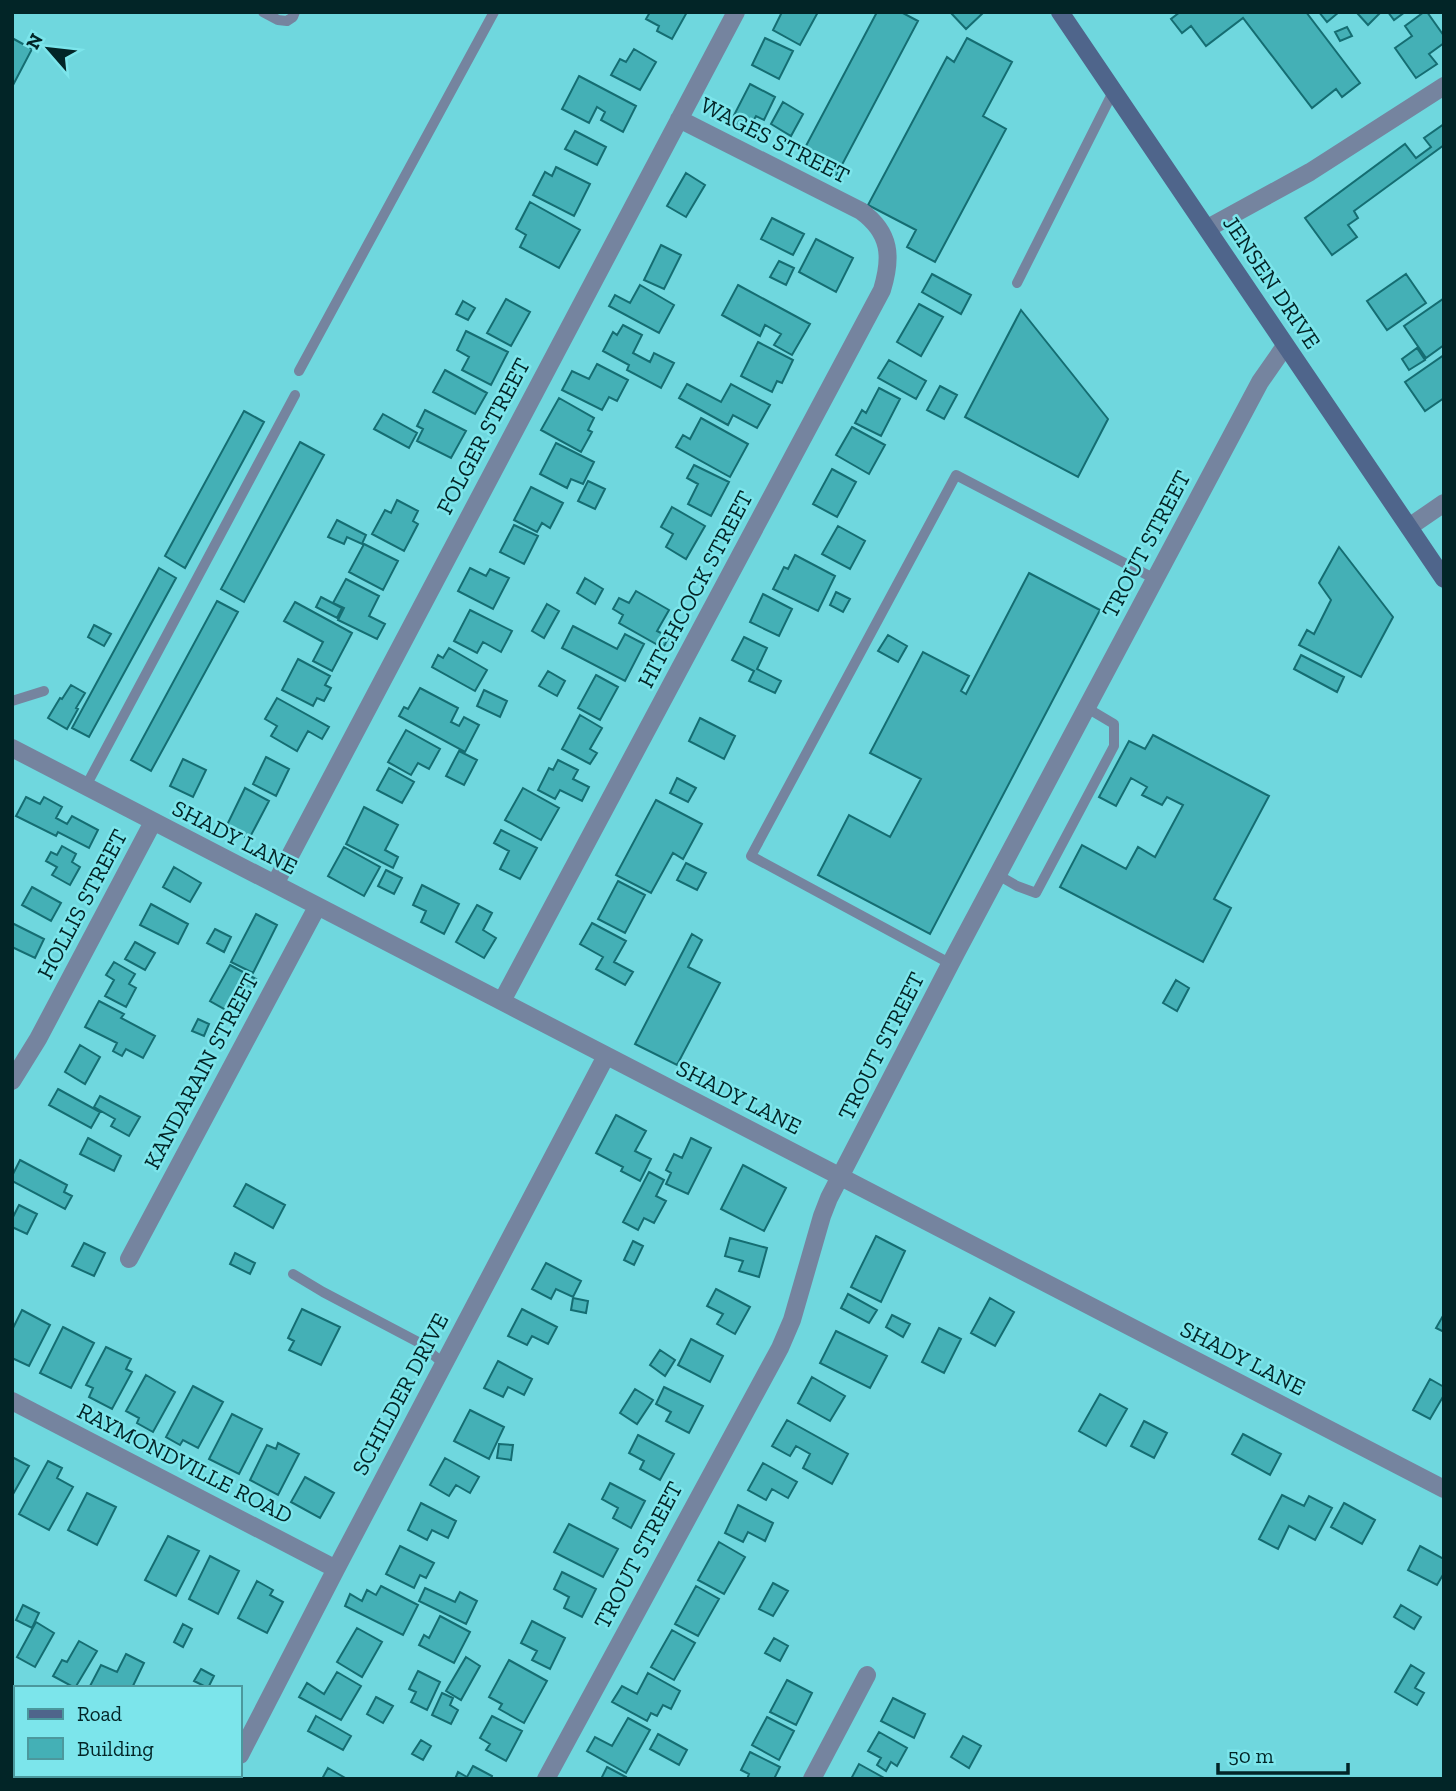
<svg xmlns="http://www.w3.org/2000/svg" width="1456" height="1791" font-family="'Zilla Slab',serif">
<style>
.building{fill:#44b0b6;stroke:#156d72;stroke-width:2}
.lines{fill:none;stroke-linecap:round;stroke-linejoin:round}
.lane{stroke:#75849f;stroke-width:10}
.street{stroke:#75849f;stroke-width:18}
.secondary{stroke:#4f658b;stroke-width:18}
.labels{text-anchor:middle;stroke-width:5;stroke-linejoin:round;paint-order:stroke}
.street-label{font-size:23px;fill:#022527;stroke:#7ce5eb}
</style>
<rect width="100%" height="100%" fill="#6fd7de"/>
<path class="building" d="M650,12H687L672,39L657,31L659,26L646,19Z
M782,12H818L800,45L773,30Z
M877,12H901L918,21L835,178L799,159Z
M950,12H984L966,29Z
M1180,12H1306L1360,83L1342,97L1336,89L1312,108L1243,18L1206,46L1191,26L1182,33L1171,19Z
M1319,12H1339L1327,22Z
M1360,12H1381L1368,25L1358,14Z
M1388,12H1405L1394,20Z
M1424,12H1427L1444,36V43L1429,54L1437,64L1416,78L1395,48L1412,36L1405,26Z
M1347,27L1352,36L1340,41L1335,32Z
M12,38L32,49L12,87Z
M765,38L793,51L779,79L752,65Z
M967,38L1012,62L983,116L1006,129L935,262L907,247L916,230L868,205L947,57L954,62Z
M634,49L656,62L640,90L611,75L620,59L626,62Z
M579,76L636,106L623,132L601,120L605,112L597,107L589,123L562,109Z
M750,84L775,97L764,120L756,116L748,130L731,121Z
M783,102L803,114L791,136L771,124Z
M1444,124V145L1354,211L1358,218L1348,225L1357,237L1332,255L1305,218L1405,144L1416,158L1431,147L1424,138Z
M575,131L606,147L597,165L565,149Z
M556,167L590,184L574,216L533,195L545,172L552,176Z
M686,173L705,185L686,217L667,206Z
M530,202L580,230L559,268L520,247L526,235L516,229Z
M772,218L804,234L793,255L761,239Z
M816,239L853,258L836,292L799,272Z
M661,245L681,255L664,289L644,280Z
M779,261L794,268L786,285L770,277Z
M932,274L971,295L961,314L922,292Z
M1406,274L1426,303L1387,330L1367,301Z
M640,285L674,305L659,333L609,306L615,295L630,303Z
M738,285L810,324L792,355L774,345L781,334L765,325L760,336L722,315Z
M506,299L530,312L511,346L487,333Z
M1443,299L1444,345L1426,358L1404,326Z
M463,301L475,308L468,320L456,314Z
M919,304L943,317L921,356L897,342Z
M1021,310L1108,419L1078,477L965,417Z
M623,325L642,335L633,353L650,362L654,353L674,363L661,388L627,370L629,365L603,351L613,332L617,335Z
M466,331L508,352L491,385L462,370L469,357L457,350Z
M758,342L793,360L782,383L777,381L772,392L741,376Z
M1417,348L1425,360L1409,370L1402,359Z
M1444,355V398L1425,411L1405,382Z
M889,360L926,381L916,399L878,378Z
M597,364L628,380L617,401L609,397L602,410L562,390L572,371L589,379Z
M445,370L487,393L475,414L433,392Z
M687,384L721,402L731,384L770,405L757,428L733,415L728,425L679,398Z
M940,386L957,395L944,419L927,410Z
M879,388L900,399L881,436L855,423L862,410L866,413Z
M559,398L594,418L588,430L592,432L581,452L541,430Z
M425,410L466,431L451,458L417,441L423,429L417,426Z
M244,411L264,422L185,568L165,556Z
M383,414L417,433L409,448L374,429Z
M701,418L748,444L730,477L676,447L683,435L690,439Z
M852,427L885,445L869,474L836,455Z
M300,442L324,455L244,602L221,589Z
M556,443L594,462L583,484L571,479L567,488L540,474Z
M694,465L729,482L711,516L688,504L698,484L687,478Z
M832,469L856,482L837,517L813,504Z
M588,481L605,489L595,509L578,501Z
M531,487L563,503L550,528L542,523L537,532L514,520Z
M397,500L418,511L413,521L418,524L404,551L372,534L385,510L391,513Z
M672,507L705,526L686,559L666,547L673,534L661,527Z
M337,520L366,535L362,544L347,537L344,544L328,537Z
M514,525L538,536L524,564L500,552Z
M838,526L865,541L850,569L822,554Z
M364,544L398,561L383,590L349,572Z
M1339,547L1393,617L1361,677L1299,645L1307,630L1314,634L1331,600L1319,583Z
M795,555L835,576L818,611L773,589L784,567L788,569Z
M159,568L176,578L89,737L72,728Z
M470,568L486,576L490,569L509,578L493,609L458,591Z
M1029,573L1100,610L930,934L818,875L849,815L890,837L921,779L870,753L923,652L969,676L961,691L966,694Z
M585,578L603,589L595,604L577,593Z
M346,579L379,596L369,616L385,624L377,639L338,620L344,608L333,603Z
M636,591L669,610L657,631L669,637L663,648L619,623L623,615L613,609L619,598L629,603Z
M836,592L850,599L843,612L830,605Z
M763,594L792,609L779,636L750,622Z
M321,597L342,608L337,618L316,607Z
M217,601L238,612L151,771L131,760Z
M295,602L352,633L332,671L313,661L323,642L284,621Z
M547,604L559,611L544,638L532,631Z
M470,610L512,631L501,652L483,642L477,653L454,641Z
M94,625L111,634L104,646L88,637Z
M573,626L617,649L625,634L644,644L625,681L562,648Z
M888,635L907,646L898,662L878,651Z
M744,637L767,648L757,669L781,681L775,693L749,681L754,671L732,660Z
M449,648L487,670L475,691L432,667L438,655L443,658Z
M1301,655L1344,677L1337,692L1294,669Z
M298,659L330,676L325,685L331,688L324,701L317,698L313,706L282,690Z
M548,671L565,681L557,696L539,686Z
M596,675L618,687L600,720L578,708Z
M71,685L85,693L76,708L78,709L67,729L48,718L60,698L62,699Z
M420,688L458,708L451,722L459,726L464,717L479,725L465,752L399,716L404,707L408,709Z
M484,690L507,701L500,717L477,706Z
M277,698L329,727L322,739L308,731L297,751L271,736L277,726L265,719Z
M580,715L602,728L590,749L597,753L590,764L562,749Z
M700,718L735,736L724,759L689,741Z
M406,730L440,749L429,769L418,763L411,775L388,762Z
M1153,735L1269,796L1214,899L1231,908L1203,962L1060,887L1082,845L1126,869L1138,847L1155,857L1183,805L1167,797L1162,805L1142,795L1147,787L1131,778L1116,806L1099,797L1129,741L1145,749Z
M459,751L477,760L464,785L446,776Z
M266,757L289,769L276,796L253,784Z
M183,759L206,770L193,797L170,786Z
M558,760L578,770L573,779L589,787L582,801L560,790L555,799L538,790L549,768L553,770Z
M389,768L414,782L402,803L377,790Z
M677,778L696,788L688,802L670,793Z
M245,788L269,801L249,839L226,827Z
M523,788L559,808L541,840L505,820Z
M26,797L40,804L44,797L62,807L56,818L67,824L72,816L98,830L89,848L58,832L56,836L16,816Z
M656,800L702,824L683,859L673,853L651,893L616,875Z
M364,807L398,825L385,850L398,857L393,868L346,844Z
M501,830L537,848L520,879L500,869L509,851L494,843Z
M62,846L76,854L72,862L80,867L70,885L52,875L57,867L46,861L51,852L57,855Z
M344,847L380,867L364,896L328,876Z
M686,863L706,873L697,890L677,880Z
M174,867L201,883L190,902L163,887Z
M386,870L402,878L394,894L378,886Z
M618,881L645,895L625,933L598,919Z
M422,885L459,904L444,934L421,922L426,911L413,905Z
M32,887L61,903L51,921L22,905Z
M151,904L188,924L178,944L140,925Z
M477,905L492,913L483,930L496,938L484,958L456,942Z
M256,914L277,925L253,973L231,962Z
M12,923L44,939L35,958L12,947Z
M592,923L626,941L614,962L633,972L625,985L596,969L603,957L580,944Z
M215,929L231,937L224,952L207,943Z
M692,934L702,940L688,967L720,983L677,1065L635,1044Z
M135,942L155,953L145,970L125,959Z
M114,962L135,974L129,984L136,988L126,1007L105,996L114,980L106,975Z
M230,965L256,979L241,1007L230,1001L226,1010L210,1001Z
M1176,980L1189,988L1177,1011L1163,1003Z
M99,1001L124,1014L121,1018L155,1036L143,1058L126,1049L122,1056L113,1051L117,1043L85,1027Z
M198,1019L209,1024L204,1036L192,1031Z
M80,1045L100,1057L85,1084L65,1072Z
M58,1089L100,1112L91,1128L49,1105Z
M100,1096L140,1117L129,1136L111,1126L115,1119L94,1107Z
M616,1115L646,1131L635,1151L651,1159L640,1181L621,1171L623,1167L596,1153Z
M88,1138L121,1156L114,1171L80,1154Z
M691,1138L711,1148L688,1194L666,1184L671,1173L666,1170L674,1154L682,1158Z
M20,1160L67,1185L64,1192L72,1196L65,1209L12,1181V1176Z
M743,1165L786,1188L764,1231L721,1209Z
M649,1172L664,1180L656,1196L666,1201L654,1223L644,1218L638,1230L623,1222Z
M246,1184L285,1205L273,1228L234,1206Z
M19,1205L37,1214L27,1234L12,1227V1219Z
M876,1236L905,1251L881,1302L851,1287Z
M730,1238L767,1248L759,1277L739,1271L743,1261L725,1256Z
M633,1241L643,1246L634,1265L624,1260Z
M84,1243L105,1253L94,1276L72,1266Z
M235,1253L255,1263L250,1274L230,1264Z
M546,1263L581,1281L573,1297L556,1289L551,1299L532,1289Z
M716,1289L750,1307L735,1334L717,1324L723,1314L707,1306Z
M848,1294L877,1310L869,1323L841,1308Z
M573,1298L588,1301L586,1313L571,1310Z
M990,1298L1014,1312L995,1346L971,1333Z
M302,1309L340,1327L321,1365L289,1350L294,1341L288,1338Z
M522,1309L557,1327L548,1344L532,1336L527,1345L508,1336Z
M22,1310L50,1325L29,1366L12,1358V1330Z
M1444,1314V1332L1436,1328Z
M892,1315L910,1324L903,1337L886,1327Z
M63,1327L94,1343L71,1388L40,1373Z
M939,1328L961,1339L944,1373L922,1362Z
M836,1331L887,1356L870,1388L820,1363Z
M691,1339L723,1356L710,1382L678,1365Z
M106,1347L131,1359L126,1369L132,1372L112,1409L89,1397L93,1388L86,1385Z
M660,1350L675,1360L665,1376L650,1365Z
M498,1361L532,1379L524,1395L508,1387L503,1397L484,1388Z
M146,1375L175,1392L153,1432L137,1423L139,1418L126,1411Z
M812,1377L845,1396L830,1421L798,1403Z
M1430,1379L1444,1387V1395L1430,1419L1413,1410Z
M193,1386L223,1402L198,1448L183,1440L180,1445L166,1437Z
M664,1387L703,1406L689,1433L666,1421L671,1412L656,1404Z
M635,1389L653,1400L637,1424L620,1413Z
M1100,1394L1127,1409L1106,1446L1079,1431Z
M470,1410L504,1427L489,1459L454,1441Z
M232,1414L262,1429L239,1474L209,1459Z
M787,1420L848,1454L832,1484L803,1468L810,1454L796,1446L790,1456L772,1446Z
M1144,1421L1167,1433L1154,1458L1131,1446Z
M1243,1434L1281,1454L1270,1475L1232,1454Z
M638,1435L674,1454L660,1480L640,1469L644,1461L629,1453Z
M278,1443L299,1454L278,1495L250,1480L267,1445L276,1449Z
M499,1444L513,1445L511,1460L497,1458Z
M12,1457L29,1466L12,1496Z
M445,1458L479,1477L470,1493L456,1485L449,1496L430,1485Z
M48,1461L62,1468L57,1478L73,1487L49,1530L19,1514Z
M763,1463L797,1482L788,1498L772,1489L766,1500L748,1490Z
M305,1477L334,1493L320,1518L291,1502Z
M610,1483L645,1501L631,1528L613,1518L618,1508L602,1499Z
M87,1493L116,1507L97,1545L68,1530Z
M1282,1495L1304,1506L1309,1496L1332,1508L1315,1540L1289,1526L1278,1549L1259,1539Z
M421,1503L456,1521L448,1538L432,1530L427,1540L408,1530Z
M1344,1503L1375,1520L1362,1544L1331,1527Z
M738,1505L773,1523L765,1541L748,1532L743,1542L725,1533Z
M569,1524L618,1549L603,1577L554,1552Z
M168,1536L199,1551L176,1596L145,1580Z
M719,1542L745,1557L724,1594L698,1580Z
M400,1546L434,1563L426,1578L420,1575L414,1588L386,1574Z
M1420,1546L1444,1559V1573L1437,1585L1408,1570Z
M210,1556L239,1571L218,1614L189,1599Z
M562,1572L596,1589L582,1617L564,1608L569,1597L554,1589Z
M257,1581L273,1590L270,1595L283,1602L267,1633L238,1618Z
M773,1583L788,1591L773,1616L759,1609Z
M381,1586L418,1605L403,1635L345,1606L350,1594L362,1601L367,1590L376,1595Z
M696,1586L719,1599L698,1636L675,1624Z
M425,1588L455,1602L460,1592L477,1601L466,1624L419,1601Z
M23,1605L39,1613L32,1628L16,1620Z
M1401,1605L1421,1617L1414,1629L1394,1617Z
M440,1616L470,1632L454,1663L419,1645L424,1635L429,1638Z
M532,1621L565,1638L550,1669L532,1660L537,1651L521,1643Z
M36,1622L54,1633L35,1667L17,1657Z
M183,1624L192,1629L183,1647L174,1642Z
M357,1628L382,1642L362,1677L337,1662Z
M672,1630L695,1643L674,1680L651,1667Z
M774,1638L788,1646L780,1661L765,1653Z
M79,1641L97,1651L75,1688L53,1676L62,1660L67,1662Z
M126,1654L144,1663L132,1688H89L101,1665L117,1672Z
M466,1657L480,1666L461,1700L446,1691Z
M509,1660L547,1681L524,1723L499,1709L502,1704L489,1697Z
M1411,1665L1424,1673L1415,1688L1424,1693L1417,1705L1395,1692Z
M201,1669L214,1676L208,1688L194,1681Z
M418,1671L440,1682L427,1710L411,1702L416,1692L409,1689Z
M337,1672L361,1686L341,1720L299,1697L307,1683L324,1694Z
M648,1673L680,1691L671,1709L663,1705L657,1716L651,1713L647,1721L612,1702L622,1686L637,1694Z
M787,1680L812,1693L796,1725L770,1712Z
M442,1693L453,1698L450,1705L458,1710L451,1724L432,1715Z
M376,1697L393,1706L383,1723L367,1714Z
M893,1698L925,1714L914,1738L881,1721Z
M316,1716L351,1736L343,1750L308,1731Z
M492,1716L522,1731L506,1761L486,1750L490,1744L480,1738Z
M767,1717L794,1731L779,1760L752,1745Z
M628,1718L650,1730L626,1773L587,1751L595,1737L612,1746Z
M879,1732L907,1748L897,1766L891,1762L886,1771L877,1765L881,1758L868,1751Z
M658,1734L687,1750L679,1765L650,1749Z
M963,1736L981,1746L969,1768L951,1757Z
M421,1740L431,1746L423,1760L412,1754Z
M750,1752L780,1767L774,1779H747L749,1774L741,1770Z
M859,1764L886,1779H851Z
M473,1766L492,1776L491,1779H455L458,1772L467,1777Z
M607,1767L626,1777L625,1779H601Z
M328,1768L347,1779H322Z"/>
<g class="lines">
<path class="lane" d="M263,12L278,20L287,21L293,17L295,12
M1017,283L1113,92
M299,371L494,12
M12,701L44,691
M86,786L295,395
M998,875L1017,886L1036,893L1114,746V724L1087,708
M951,964L751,856L956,475L1155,579
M293,1274L323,1292L418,1342L444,1364"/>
<path class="street" d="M1208,228L1310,172L1444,86
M1409,527L1444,503
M12,748L1444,1489
M275,884L736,12
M502,1001L882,290C892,257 891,233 861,211L679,119
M12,1081L38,1039L153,822
M129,1259L317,907
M12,1401L336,1569
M12,1718L16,1719
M240,1755L336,1569L606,1056
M122,1775L129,1779
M228,1779L229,1775
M546,1779L780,1348L792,1320L822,1216L829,1198L956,953L1260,382L1285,346
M812,1779L867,1675"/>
<path class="secondary" d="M1060,12C1187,202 1317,389 1444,579"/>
</g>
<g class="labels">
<g class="street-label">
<text transform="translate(775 140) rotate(27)" y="8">WAGES STREET</text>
<text transform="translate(1272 282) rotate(56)" y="8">JENSEN DRIVE</text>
<text transform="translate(483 436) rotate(-62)" y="8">FOLGER STREET</text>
<text transform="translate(1146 544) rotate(-62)" y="8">TROUT STREET</text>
<text transform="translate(695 589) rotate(-62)" y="8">HITCHCOCK STREET</text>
<text transform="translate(235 837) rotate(27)" y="8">SHADY LANE</text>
<text transform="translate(82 904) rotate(-62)" y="8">HOLLIS STREET</text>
<text transform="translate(881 1046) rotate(-63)" y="8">TROUT STREET</text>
<text transform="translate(201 1071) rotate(-62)" y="8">KANDARAIN STREET</text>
<text transform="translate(739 1097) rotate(27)" y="8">SHADY LANE</text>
<text transform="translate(1243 1358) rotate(27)" y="8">SHADY LANE</text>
<text transform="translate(400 1394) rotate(-62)" y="8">SCHILDER DRIVE</text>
<text transform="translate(185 1463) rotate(27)" y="8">RAYMONDVILLE ROAD</text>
<text transform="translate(638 1555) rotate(-62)" y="8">TROUT STREET</text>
</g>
</g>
<rect width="1456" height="1791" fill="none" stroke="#022527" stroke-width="28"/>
<rect x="14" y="1686" width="228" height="91" fill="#7ce5eb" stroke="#4b989d" stroke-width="2"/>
<rect x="28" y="1709" width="35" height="10" fill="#4f658b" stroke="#4b989d" stroke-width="2"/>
<text x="77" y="1721" font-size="21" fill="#022527">Road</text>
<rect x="28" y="1738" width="35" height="21" fill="#44b0b6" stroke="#4b989d" stroke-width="2"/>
<text x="77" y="1756" font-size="21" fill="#022527">Building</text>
<g transform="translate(49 49) rotate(298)" stroke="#7ce5eb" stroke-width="5" paint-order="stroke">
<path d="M0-5L12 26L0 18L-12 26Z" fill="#022527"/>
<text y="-10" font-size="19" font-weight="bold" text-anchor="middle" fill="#022527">N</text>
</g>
<path d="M1218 1763v10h130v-10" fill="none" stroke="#022527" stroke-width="3.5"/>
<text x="1228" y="1763" font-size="21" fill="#022527" stroke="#7ce5eb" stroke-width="5" paint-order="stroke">50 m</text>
</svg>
